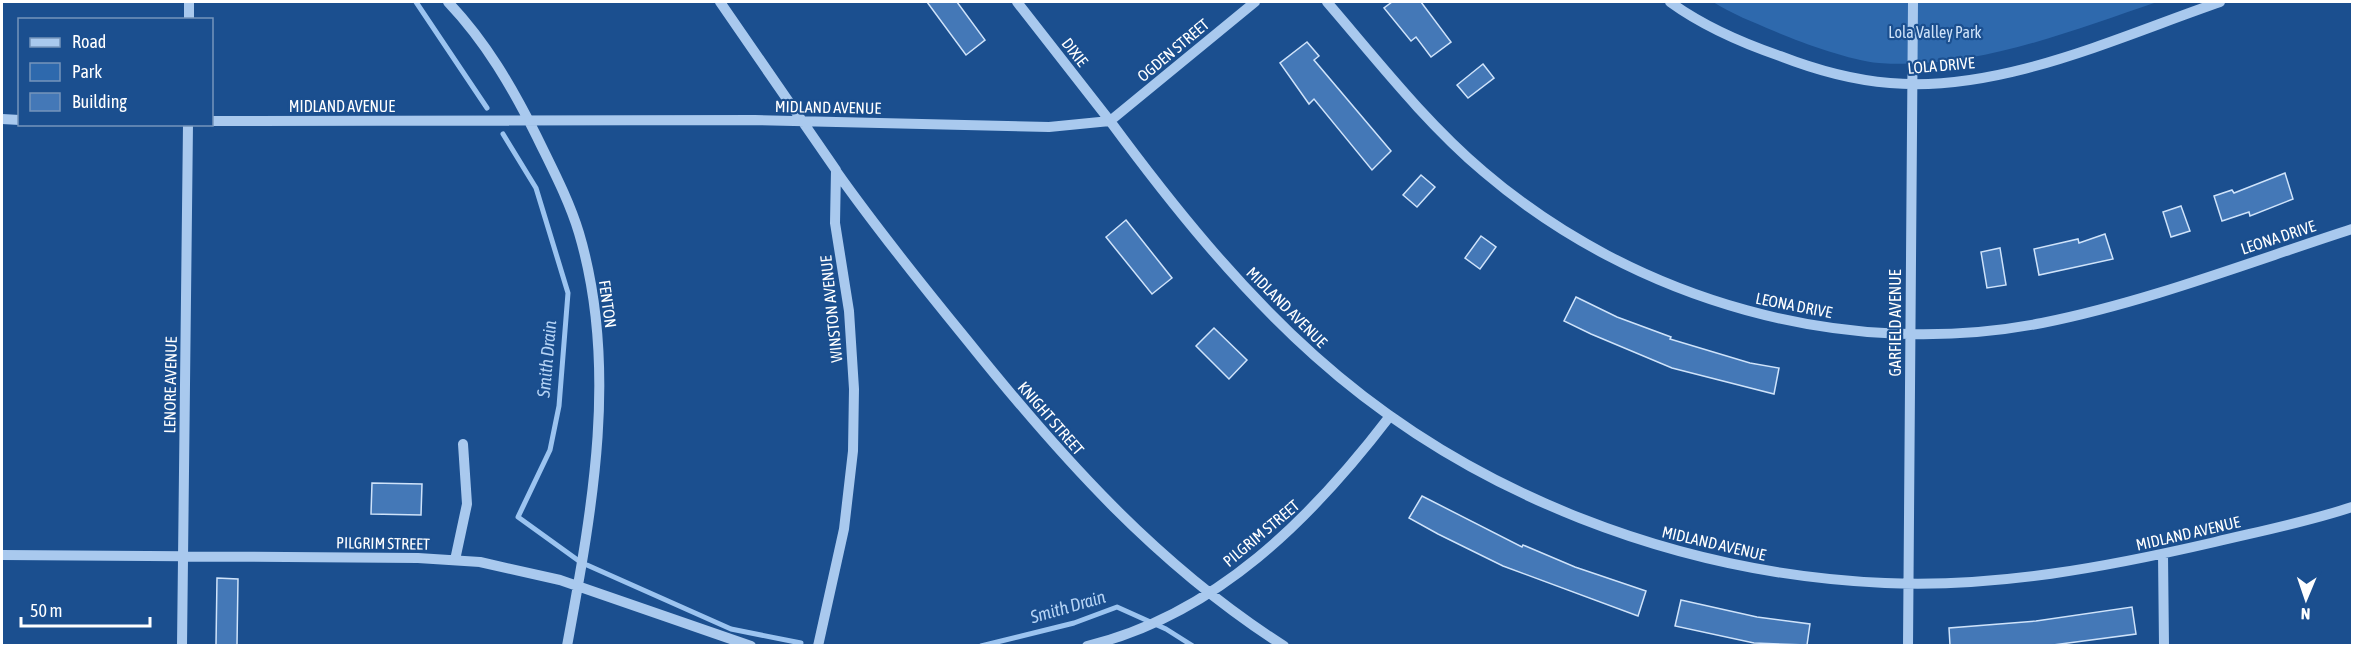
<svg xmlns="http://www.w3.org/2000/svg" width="2354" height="647" font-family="'Asap Condensed',sans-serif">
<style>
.green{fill:#2e69ad}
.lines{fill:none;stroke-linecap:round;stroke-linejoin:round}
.stream{stroke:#9cc4f0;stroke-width:5}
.building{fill:#4478b7;stroke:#cfe3fa;stroke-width:1.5}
.minor{stroke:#a9c9ee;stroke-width:10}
.labels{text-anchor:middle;stroke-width:4.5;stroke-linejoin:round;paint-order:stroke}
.park-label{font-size:16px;fill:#cfe3fa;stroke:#1b4f8f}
.street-label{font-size:16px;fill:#fff;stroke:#1b4f8f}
.water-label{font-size:18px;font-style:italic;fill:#b5d3f5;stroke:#1b4f8f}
</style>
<rect width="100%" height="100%" fill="#1b4f8f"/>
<path class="green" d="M1713,2H2157C2068,32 1974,70 1879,63C1849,60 1802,43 1774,31C1753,22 1732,14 1713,2Z"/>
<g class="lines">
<path class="stream" d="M416,2L487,108
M503,134L536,188L568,293L559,406L550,450L518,517L579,561
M587,565L731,629L801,643
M981,646L1074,623L1117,607L1166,629L1193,646"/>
</g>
<path class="building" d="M927,2H957L985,40L966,55Z
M1392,2H1421L1451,42L1431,57L1416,37L1411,41L1384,8Z
M1307,42L1319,56L1314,60L1391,151L1372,170L1314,99L1309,104L1280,63Z
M1483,64L1494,78L1468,98L1457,85Z
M2285,173L2293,199L2250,216L2249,212L2222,221L2214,196L2232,190L2234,193Z
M1421,175L1435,187L1417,207L1403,195Z
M2181,206L2190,231L2171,237L2163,212Z
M1126,220L1172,278L1152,294L1106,237Z
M2105,234L2113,259L2039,275L2034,249L2078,239L2079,243Z
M1481,236L1496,247L1480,269L1465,258Z
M2000,248L2006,285L1987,288L1981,252Z
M1576,297L1617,317L1671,337L1670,339L1750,363L1779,368L1774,394L1672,368L1591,334L1564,321Z
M1214,328L1247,360L1229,379L1196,346Z
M372,483L422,484L421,515L371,514Z
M1422,496L1522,547L1523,545L1575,567L1646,591L1638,616L1503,566L1438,534L1409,518Z
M217,578L238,579L237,645H216Z
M1681,600L1757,617L1810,624L1807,645L1754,643L1675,626Z
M2132,607L2136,634L2053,645H1950L1949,628L2036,621Z"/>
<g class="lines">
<path class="minor" d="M448,2C486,42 512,87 537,137C552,168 569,200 579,233C619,368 592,510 567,646
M720,2L836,170L835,223L849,311L854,389L853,451L844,529L818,646
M1017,2L1110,121L1255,2
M1327,2C1377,60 1425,122 1484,172C1635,301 1846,361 2042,323C2147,302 2250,262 2352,229
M1670,2C1703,26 1742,43 1780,56C1816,70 1852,80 1890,83C2000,93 2118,37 2220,2
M189,20V2
M2,119L20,120
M212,121L755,120L1049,127L1110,121C1172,205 1237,286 1315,356C1470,495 1678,574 1885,583C1996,588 2107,567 2215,542C2261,531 2307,522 2352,507
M836,171C877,229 922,285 967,340C1060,456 1157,565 1284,646
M2163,554L2164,646
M2,555L418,558L480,562L560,580L751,646
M455,560L467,504L463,444
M182,646L188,124
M1087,646C1216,615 1312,518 1390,416
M1908,646L1913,2"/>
</g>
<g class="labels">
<g class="park-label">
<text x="1935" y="38">Lola Valley Park</text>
</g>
<g class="street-label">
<text transform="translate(1173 50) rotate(-40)" y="6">OGDEN STREET</text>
<text transform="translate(1075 52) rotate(52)" y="6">DIXIE</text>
<text transform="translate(1941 65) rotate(-5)" y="6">LOLA DRIVE</text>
<text x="342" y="112">MIDLAND AVENUE</text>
<text transform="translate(828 107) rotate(1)" y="6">MIDLAND AVENUE</text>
<text transform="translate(2278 237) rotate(-18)" y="6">LEONA DRIVE</text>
<text transform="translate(608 304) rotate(82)" y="6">FENTON</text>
<text transform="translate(1794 305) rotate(11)" y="6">LEONA DRIVE</text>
<text transform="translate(1287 307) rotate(45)" y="6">MIDLAND AVENUE</text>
<text transform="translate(831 309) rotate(-96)" y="6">WINSTON AVENUE</text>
<text transform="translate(1895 323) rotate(-90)" y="6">GARFIELD AVENUE</text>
<text transform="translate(170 385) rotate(-89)" y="6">LENORE AVENUE</text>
<text transform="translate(1051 418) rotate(49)" y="6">KNIGHT STREET</text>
<text transform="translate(1261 533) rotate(-40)" y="6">PILGRIM STREET</text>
<text transform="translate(2188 533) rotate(-13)" y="6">MIDLAND AVENUE</text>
<text transform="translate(383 543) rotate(1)" y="6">PILGRIM STREET</text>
<text transform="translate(1714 543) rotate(13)" y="6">MIDLAND AVENUE</text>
</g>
<g class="water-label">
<text transform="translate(547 359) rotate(-85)" y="6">Smith Drain</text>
<text transform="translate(1068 607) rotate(-16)" y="6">Smith Drain</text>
</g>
</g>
<rect width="2354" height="647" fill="none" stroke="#ffffff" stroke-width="6"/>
<rect x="18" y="18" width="195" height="108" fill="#1b4f8f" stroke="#7695bc" stroke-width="1.5"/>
<rect x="30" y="38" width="30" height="9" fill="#a9c9ee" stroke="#7695bc" stroke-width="1.5"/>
<text x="72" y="48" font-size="18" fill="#ffffff">Road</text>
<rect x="30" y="63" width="30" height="18" fill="#2e69ad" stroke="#7695bc" stroke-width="1.5"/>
<text x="72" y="78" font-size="18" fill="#ffffff">Park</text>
<rect x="30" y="93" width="30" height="18" fill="#4478b7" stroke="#7695bc" stroke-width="1.5"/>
<text x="72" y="108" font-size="18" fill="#ffffff">Building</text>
<g transform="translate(2306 599) rotate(182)" stroke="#1b4f8f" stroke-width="4.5" paint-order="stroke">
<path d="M0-4.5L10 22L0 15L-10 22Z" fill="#ffffff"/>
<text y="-9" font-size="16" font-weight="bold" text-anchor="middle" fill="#ffffff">N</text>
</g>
<path d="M21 617v9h129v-9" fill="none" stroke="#ffffff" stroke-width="3"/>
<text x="30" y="617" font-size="18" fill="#ffffff" stroke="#1b4f8f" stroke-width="4.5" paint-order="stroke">50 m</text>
</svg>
